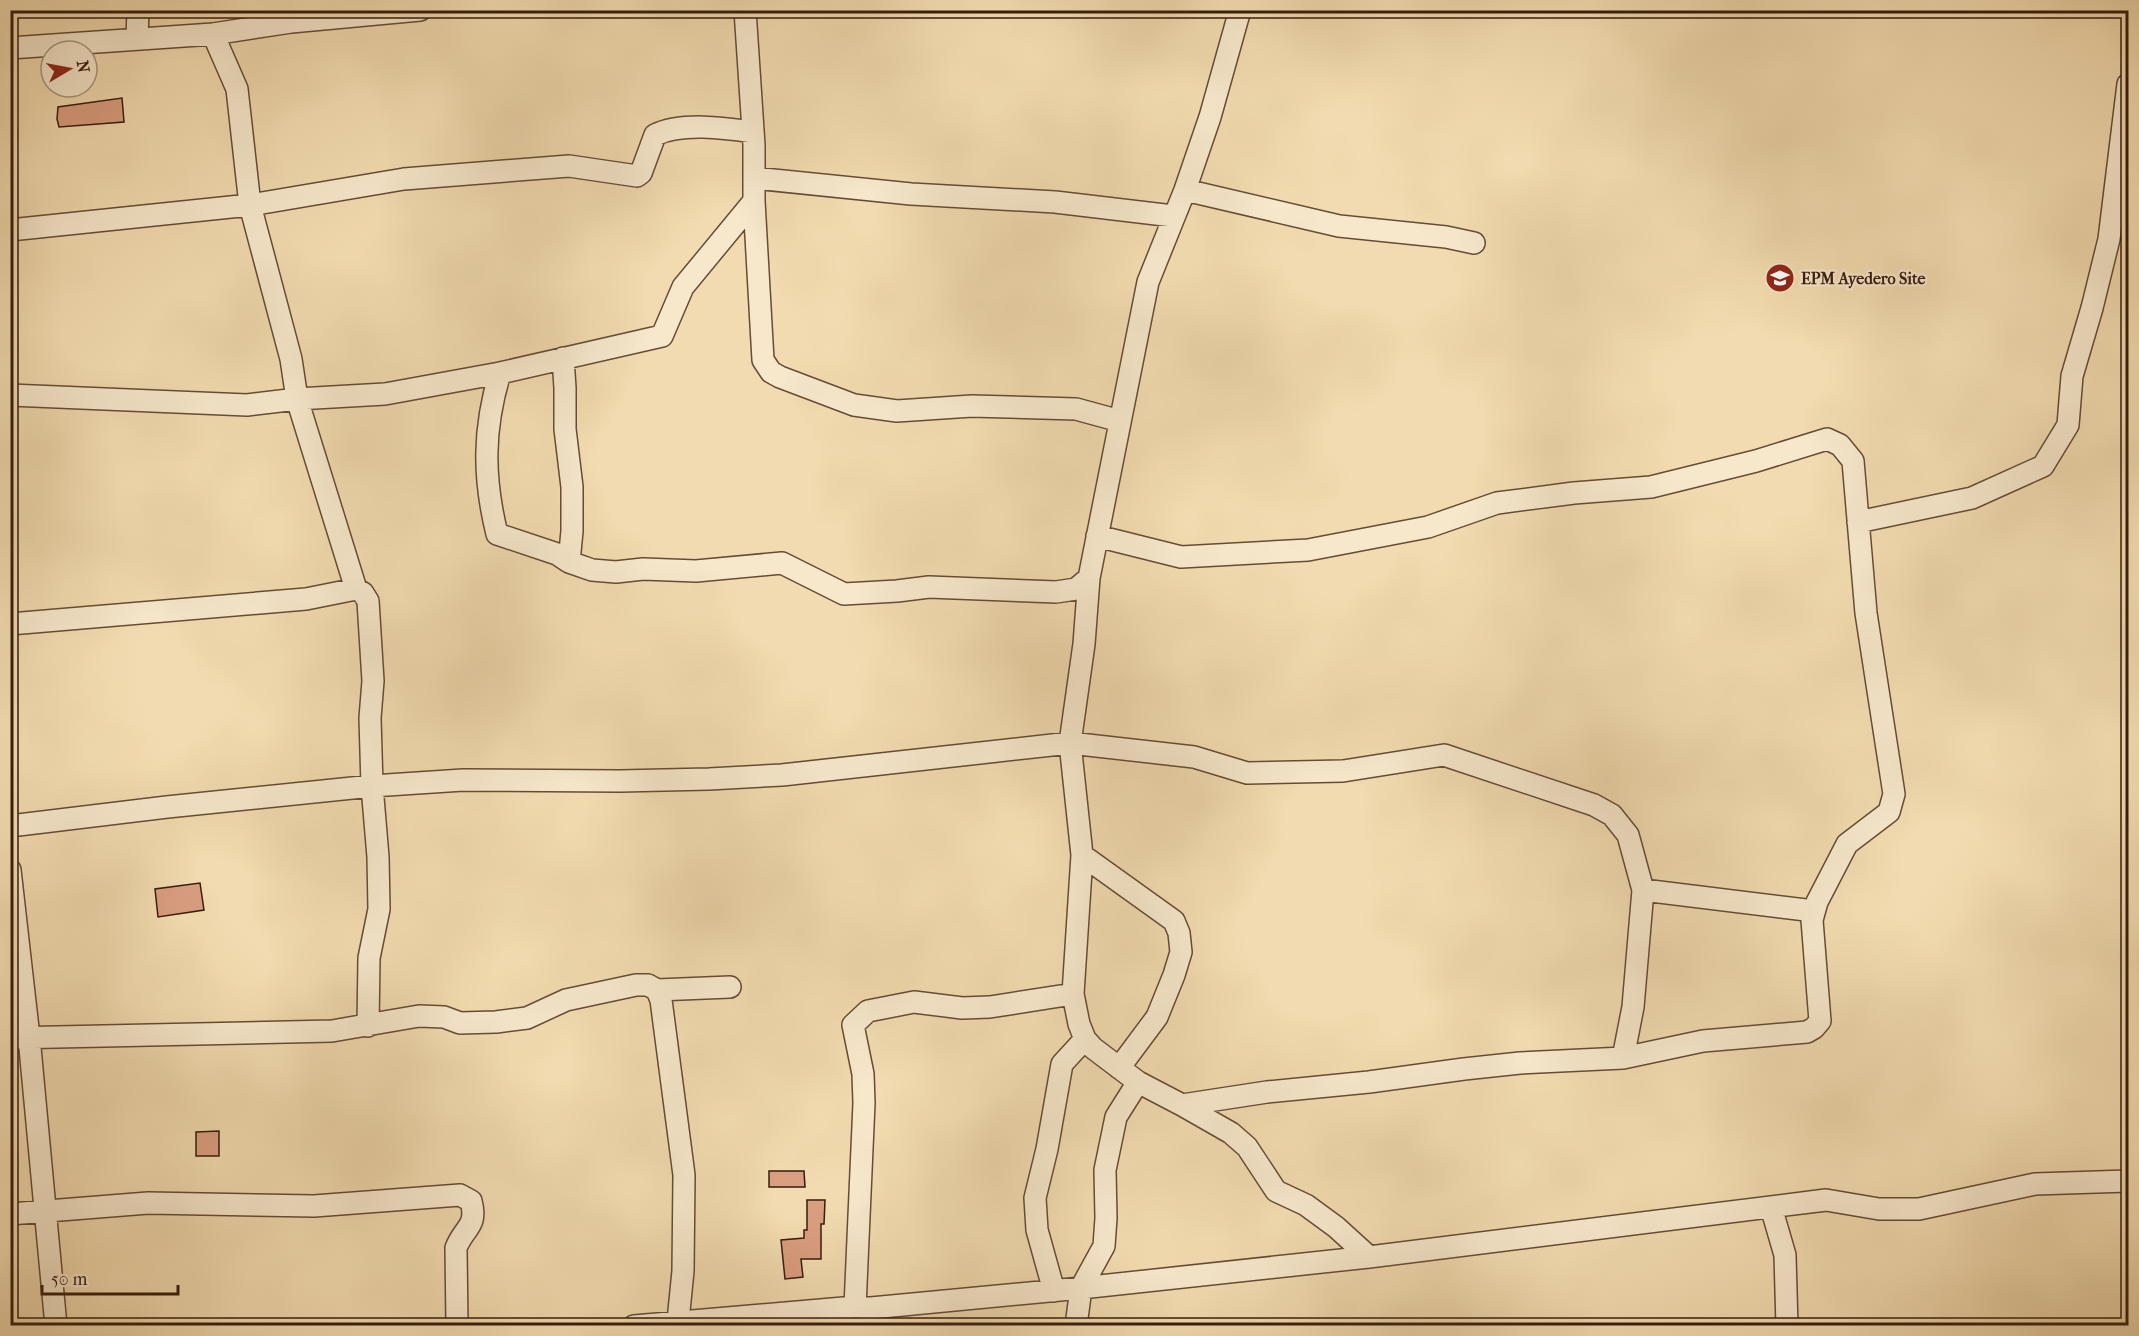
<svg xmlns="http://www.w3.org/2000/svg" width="2139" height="1336" font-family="'IM FELL French Canon',serif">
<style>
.building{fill:#da9e80;stroke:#361c0e;stroke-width:1.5}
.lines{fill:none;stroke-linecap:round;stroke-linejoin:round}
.minor-casing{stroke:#654c36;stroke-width:24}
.minor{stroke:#f7e8cc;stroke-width:21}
.labels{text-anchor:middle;stroke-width:4.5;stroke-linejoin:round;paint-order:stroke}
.poi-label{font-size:16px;font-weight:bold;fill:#361c0e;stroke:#f7e8cc;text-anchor:start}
</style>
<rect width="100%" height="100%" fill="#f2dbb0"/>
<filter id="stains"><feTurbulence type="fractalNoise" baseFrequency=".00333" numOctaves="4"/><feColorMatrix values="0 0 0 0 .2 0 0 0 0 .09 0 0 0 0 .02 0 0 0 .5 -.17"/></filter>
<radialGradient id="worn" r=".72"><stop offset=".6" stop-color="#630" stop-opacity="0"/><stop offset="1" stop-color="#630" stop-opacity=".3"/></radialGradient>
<path class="building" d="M122,98L124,122L59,127L57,119L58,107Z
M200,883L204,910L158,917L155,889Z
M219,1131V1156H196V1132Z
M769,1171H804L805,1187H769Z
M807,1200H825L824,1224H821V1259H801L803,1277L785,1279L781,1240L804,1238V1230H807Z"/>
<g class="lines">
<g class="minor-casing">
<path id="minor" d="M745,10L754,145V201L763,360L771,372L780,377L854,405L897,411L972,406L1076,409L1120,421
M1240,10L1210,117L1185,190L1148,282L1089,578L1084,644L1070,743L1082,855L1073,994L1079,1024L1085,1039L1093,1048L1138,1082L1182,1105L1231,1133L1247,1147L1276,1191L1306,1205L1336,1227L1369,1257
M213,34L291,22L420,10
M137,39L138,10
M10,48L213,34L237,89L250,205L10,230
M754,178L911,194L1055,202L1173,216
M1185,190L1339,226L1446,237L1474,243
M563,358L565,388V429L572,487V531L569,562L572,563L592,570L616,572L643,569L696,571L782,563L844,594L897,591L929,587L1056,592L1076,589L1089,578
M500,373C483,429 483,477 497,534L557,554L569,562
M10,395L247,405L297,399L291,359L250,205L404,179L569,166L637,176L641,173L655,135C681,122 725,128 753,132
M1858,522L1972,498L2043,466L2068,425L2072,376L2092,308L2109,239L2128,84
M1097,536L1181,557L1308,550L1428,527L1497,503L1574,493L1651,487L1756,461L1827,439L1840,445L1853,461L1866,613L1894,794L1889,812L1847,844L1817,902L1812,920L1820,1021L1814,1028L1807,1032L1703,1041L1623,1058L1520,1063L1464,1069L1369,1082L1267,1092L1182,1105
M356,589L297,399L385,394L500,373L662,336L683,287L754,201
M10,624L306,599L356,589L363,593L368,601L373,681L370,718L372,786L378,857L379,909L369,958L368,1026
M10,826L167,807L372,786L463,780L620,781L709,779L782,775L1070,743L1194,757L1247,773L1343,771L1444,755L1594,805L1612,815L1628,835L1643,890L1633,1007L1623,1058
M1082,855L1174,921L1179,933L1181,952L1174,975L1157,1017L1119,1068
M10,870L29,1037L56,1326
M1643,890L1814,911
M657,990L730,987
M10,1038L332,1031L419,1016L444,1017L460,1023L496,1022L527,1018L566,1000L636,985H648L657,990L661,1000L684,1175L683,1271L678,1321
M1138,1082L1116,1117L1105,1170L1106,1218L1104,1246L1081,1288L1369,1257L1826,1200L1879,1209H1919L2035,1184L2128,1181
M1771,1207L1785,1255L1787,1326
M10,1214L148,1203L314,1206L460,1195L471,1201C478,1227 464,1227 456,1248L457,1326
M1054,1291L1037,1230L1035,1198L1047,1149L1062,1064L1085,1039
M855,1307L864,1103L863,1074L853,1025L868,1011L914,1002L962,1008L990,1007L1073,994
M634,1326L855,1307L871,1308L1081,1288L1076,1326"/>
</g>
<use href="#minor" class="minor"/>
</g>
<defs>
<g id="school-disc" transform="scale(1.5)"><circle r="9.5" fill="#8f2418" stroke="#f7e8cc"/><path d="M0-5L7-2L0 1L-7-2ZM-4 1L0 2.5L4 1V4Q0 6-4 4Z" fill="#fff"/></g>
</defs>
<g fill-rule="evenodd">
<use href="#school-disc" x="1780" y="278"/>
</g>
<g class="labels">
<g class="poi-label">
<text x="1801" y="284">EPM Ayedero Site</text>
</g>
</g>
<rect width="2139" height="1336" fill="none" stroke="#f2dbb0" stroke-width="36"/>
<rect x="12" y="12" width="2115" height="1312" fill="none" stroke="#361c0e" stroke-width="3"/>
<rect x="18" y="18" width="2103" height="1300" fill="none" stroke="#361c0e" stroke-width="1.5"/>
<g transform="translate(69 69) rotate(80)"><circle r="28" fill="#f7e8cc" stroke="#aa9680" stroke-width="1.5"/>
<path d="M0-4.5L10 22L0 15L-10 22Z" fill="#8f2418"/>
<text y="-9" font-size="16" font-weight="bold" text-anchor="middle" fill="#361c0e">N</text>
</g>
<path d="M42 1285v9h136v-9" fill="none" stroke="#361c0e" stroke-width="3"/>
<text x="51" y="1285" font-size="18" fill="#361c0e" stroke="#f7e8cc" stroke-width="4.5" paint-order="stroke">50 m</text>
<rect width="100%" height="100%" filter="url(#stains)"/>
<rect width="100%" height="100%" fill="url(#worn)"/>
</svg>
